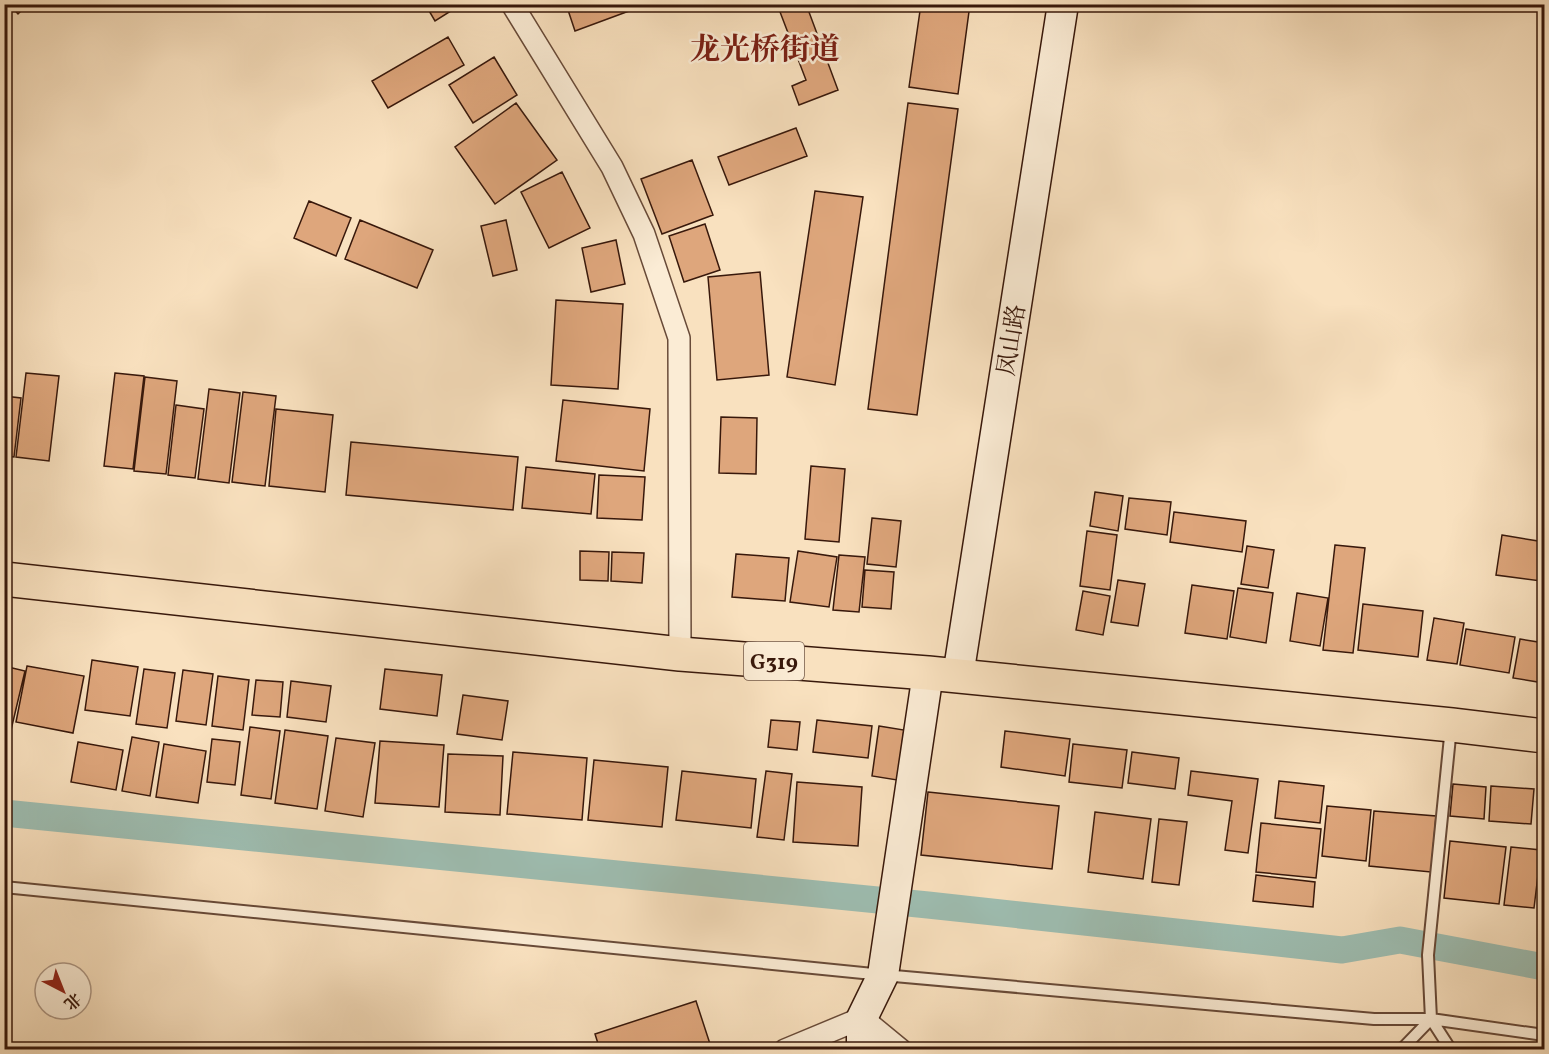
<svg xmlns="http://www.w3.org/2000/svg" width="1549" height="1054" font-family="Vollkorn,'Noto Serif SC',serif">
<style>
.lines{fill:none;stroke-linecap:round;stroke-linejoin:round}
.canal{stroke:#9ebeb2;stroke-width:27}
.building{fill:#dea67c;stroke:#38180b;stroke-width:1.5}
.lane-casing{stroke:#684a38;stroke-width:14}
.street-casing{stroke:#684a38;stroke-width:24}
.secondary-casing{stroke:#38180b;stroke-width:33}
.primary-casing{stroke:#38180b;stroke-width:36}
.lane{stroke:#fbecd5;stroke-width:10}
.street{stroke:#fbecd5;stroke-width:21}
.secondary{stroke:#fbecd5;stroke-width:30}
.primary{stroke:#f9e1bf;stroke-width:33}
.labels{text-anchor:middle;stroke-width:5;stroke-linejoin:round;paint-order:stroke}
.shield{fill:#fbecd5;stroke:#725848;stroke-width:1.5}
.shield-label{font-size:22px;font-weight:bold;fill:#38180b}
.street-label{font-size:24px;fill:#38180b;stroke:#fbecd5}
.district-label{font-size:30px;font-weight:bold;fill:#7a1f14;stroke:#fbecd5}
</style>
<rect width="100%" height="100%" fill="#f9e1bf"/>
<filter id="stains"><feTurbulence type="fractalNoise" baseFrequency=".00333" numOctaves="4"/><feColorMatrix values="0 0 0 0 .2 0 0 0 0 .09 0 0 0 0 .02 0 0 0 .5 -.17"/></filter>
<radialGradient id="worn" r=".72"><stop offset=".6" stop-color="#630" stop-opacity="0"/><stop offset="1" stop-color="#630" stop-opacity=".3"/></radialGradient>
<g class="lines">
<path class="canal" d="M4,813L928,905L1342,950L1400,940L1544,967"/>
</g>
<path class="building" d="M9,4H28L18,14Z
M425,4H462L435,21Z
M566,4H648L575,31Z
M777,4H806L838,90L799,105L792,86L806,80Z
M921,4H970L958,94L909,87Z
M448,37L464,65L388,108L372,81Z
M494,57L517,95L473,123L449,85Z
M516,103L557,160L495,204L455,147Z
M908,103L958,109L917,415L868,409Z
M796,128L807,156L729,185L718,157Z
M692,160L713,215L662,234L641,179Z
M562,172L590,228L549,248L521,192Z
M815,191L863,197L835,385L787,377Z
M309,201L351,218L336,256L294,238Z
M360,220L433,250L417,288L345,259Z
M506,220L517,270L493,276L481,226Z
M705,224L720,270L684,282L669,236Z
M616,240L625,284L591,292L582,248Z
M760,272L769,375L717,380L708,277Z
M556,300L623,304L618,389L551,385Z
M26,373L59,376L49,461L16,457Z
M115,373L144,376L133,469L104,466Z
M145,377L177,381L166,474L134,471Z
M209,389L240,393L229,483L198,479Z
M243,392L276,396L265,486L232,482Z
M4,396L21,398L14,457L4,456Z
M563,400L650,409L644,471L556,461Z
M176,405L204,409L195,478L168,475Z
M276,409L333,415L325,492L269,486Z
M721,417L757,418L756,474L719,473Z
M351,442L518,457L513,510L346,495Z
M811,466L845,469L839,542L805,539Z
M526,467L595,474L591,514L522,508Z
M599,475L645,477L642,520L597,518Z
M1095,492L1123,496L1118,531L1090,526Z
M1129,498L1171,502L1167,535L1125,529Z
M1174,512L1246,521L1242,552L1170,542Z
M872,518L901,521L896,567L867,564Z
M1087,531L1117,535L1110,590L1080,586Z
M1502,535L1544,542L1541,581L1496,575Z
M1335,545L1365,548L1353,653L1323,650Z
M1247,546L1274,550L1268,588L1241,584Z
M580,551L609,552L608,581L580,580Z
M798,551L837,557L829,607L790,602Z
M612,552L644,553L642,583L611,581Z
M736,554L789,558L785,601L732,597Z
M839,555L865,557L859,612L833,610Z
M865,570L894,572L891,609L862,607Z
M1118,580L1145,584L1138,626L1111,622Z
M1192,585L1234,591L1227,639L1185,633Z
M1238,588L1273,593L1266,643L1230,637Z
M1083,591L1110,596L1103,635L1076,630Z
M1297,593L1328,598L1320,646L1290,641Z
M1363,604L1423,611L1418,657L1358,650Z
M1434,618L1464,623L1457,664L1427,660Z
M1466,629L1515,637L1509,673L1460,665Z
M1520,639L1544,643V683L1513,678Z
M92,660L138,667L130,716L85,710Z
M4,666L25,671L11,730L4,728Z
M27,666L84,676L73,733L16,722Z
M144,669L175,673L167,728L136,724Z
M385,669L442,675L437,716L380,709Z
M183,670L213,674L206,725L176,721Z
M218,676L249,680L243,730L212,726Z
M256,680L283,682L280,717L252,715Z
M291,681L331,686L326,722L287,717Z
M463,695L508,701L502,740L457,734Z
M771,720L800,722L797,750L768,747Z
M817,720L872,726L868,758L813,752Z
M879,726L904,730L897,780L872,776Z
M250,727L280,731L271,799L241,795Z
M285,730L328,736L317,809L275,803Z
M1005,731L1070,739L1065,776L1001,767Z
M4,734L11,735L4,764Z
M132,737L159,742L150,796L122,791Z
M336,738L375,743L363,817L325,811Z
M212,739L240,742L235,785L207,782Z
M380,741L444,745L439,807L375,803Z
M78,742L123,750L116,790L71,782Z
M164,744L206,751L198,803L156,797Z
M1073,744L1127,750L1122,788L1069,782Z
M513,752L587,758L582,820L507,814Z
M1132,752L1179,758L1175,789L1128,783Z
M448,754L503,756L500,815L445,812Z
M594,760L668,767L662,827L588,820Z
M682,771L756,779L751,828L676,820Z
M766,771L792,774L784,840L757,837Z
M1191,771L1258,779L1248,853L1225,850L1232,801L1188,795Z
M1279,781L1324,786L1320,823L1275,818Z
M797,782L862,787L858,846L793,842Z
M1453,784L1486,787L1484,819L1450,816Z
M1491,786L1534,789L1531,824L1489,821Z
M928,792L1059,806L1052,869L921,855Z
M1327,806L1371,810L1366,861L1322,856Z
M1374,811L1436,816L1431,872L1369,866Z
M1095,812L1151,819L1143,879L1088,872Z
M1159,819L1187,822L1179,885L1152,882Z
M1261,823L1321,829L1316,878L1256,872Z
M1450,841L1506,847L1499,904L1444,898Z
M1511,847L1541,850L1534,908L1504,905Z
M1256,875L1315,882L1313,907L1253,901Z
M696,1001L712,1050H600L595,1034Z"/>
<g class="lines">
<g class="lane-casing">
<path id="lane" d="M4,887L883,975L1374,1019H1431L1544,1035
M1401,1050L1431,1019
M1451,1050L1431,1019L1428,955L1451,727"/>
</g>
<g class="street-casing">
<path id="street" d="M512,4L612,167L644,234L679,338L680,654
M785,1050L862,1018L901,1050"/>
</g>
<g class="secondary-casing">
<path id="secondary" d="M958,676L1063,4
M862,1050V1018L883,975L928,673"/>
</g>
<g class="primary-casing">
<path id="primary" d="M4,579L680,654L928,673L1452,725L1544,736"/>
</g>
<use href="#lane" class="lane"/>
<use href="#street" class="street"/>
<use href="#secondary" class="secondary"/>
<use href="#primary" class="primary"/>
</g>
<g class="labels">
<rect class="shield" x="744" y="642" width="60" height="38" rx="4.5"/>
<g class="shield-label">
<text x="774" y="669">G319</text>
</g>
<g class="street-label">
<text transform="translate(1011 340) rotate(-81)" y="8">凤山路</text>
</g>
<g class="district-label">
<text x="765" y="59">龙光桥街道</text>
</g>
</g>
<rect width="1549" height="1054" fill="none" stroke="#f9e1bf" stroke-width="24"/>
<rect x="6" y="6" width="1537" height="1042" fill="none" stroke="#38180b" stroke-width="3"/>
<rect x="12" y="12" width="1525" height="1030" fill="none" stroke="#38180b" stroke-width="1.5"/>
<g transform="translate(63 991) rotate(138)"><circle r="28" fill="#fbecd5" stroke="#ad9784" stroke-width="1.5"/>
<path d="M0-4.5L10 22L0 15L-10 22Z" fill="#8f2418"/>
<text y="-9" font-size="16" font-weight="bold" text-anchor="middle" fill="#38180b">北</text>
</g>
<rect width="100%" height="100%" filter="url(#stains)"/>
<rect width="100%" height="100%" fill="url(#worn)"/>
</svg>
